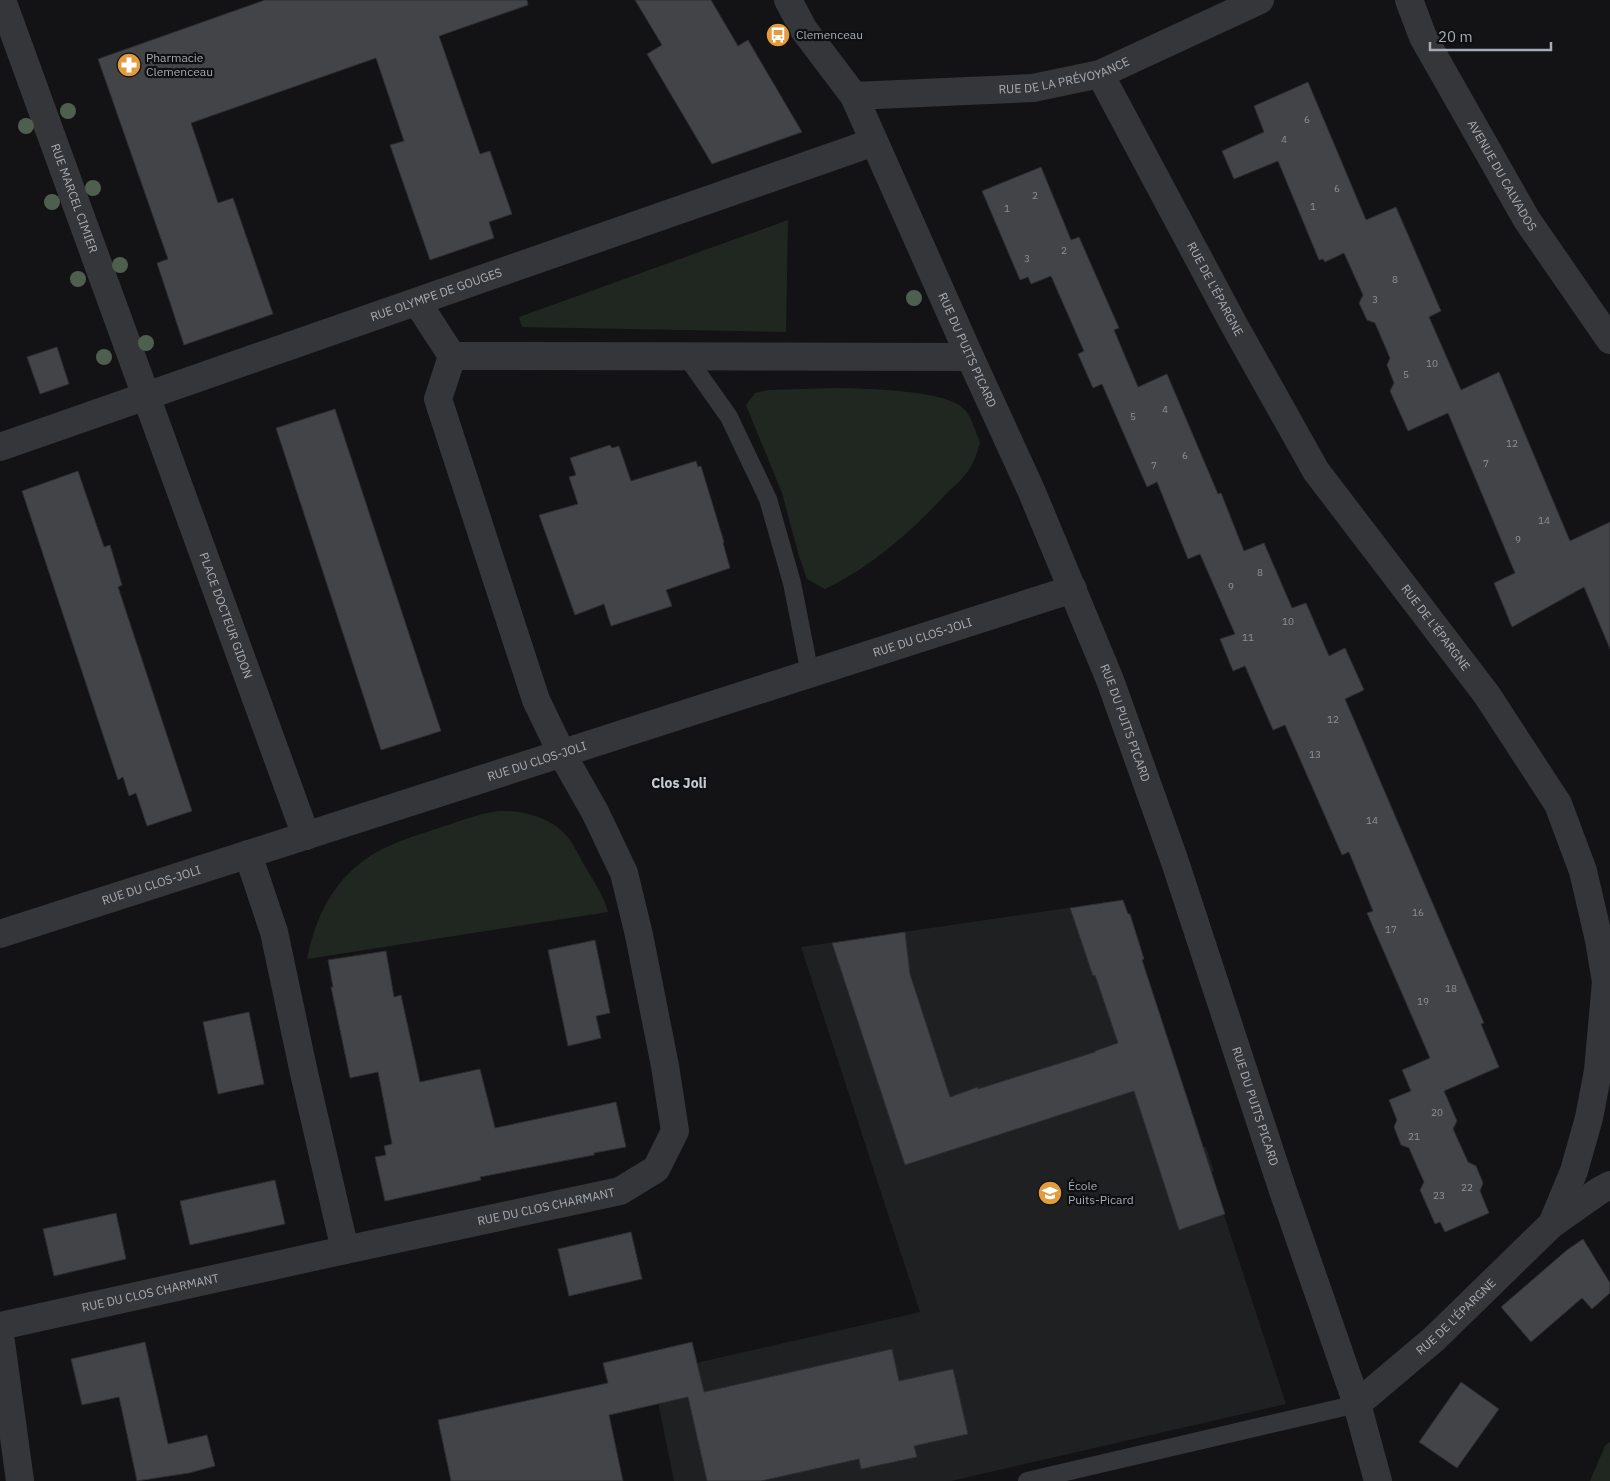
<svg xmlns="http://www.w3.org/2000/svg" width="1610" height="1481" font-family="'IBM Plex Sans',sans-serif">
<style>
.built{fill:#1f2022}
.green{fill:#202720}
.building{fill:#424448;stroke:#2e2e31}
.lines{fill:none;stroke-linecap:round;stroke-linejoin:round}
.service{stroke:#35363a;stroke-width:18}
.minor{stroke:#35363a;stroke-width:28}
.tertiary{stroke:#35363a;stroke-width:28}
.tree{fill:#4e5f4f}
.labels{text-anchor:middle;stroke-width:4.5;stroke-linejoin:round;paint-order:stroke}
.number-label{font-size:10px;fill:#8d9299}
.poi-label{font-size:12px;fill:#a6acb4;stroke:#0e0f10;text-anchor:start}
.street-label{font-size:12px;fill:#a6acb4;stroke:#0e0f10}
.neighbourhood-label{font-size:14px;font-weight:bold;fill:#c7cad1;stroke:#0e0f10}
</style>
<rect width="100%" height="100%" fill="#131315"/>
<path class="built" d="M1123,900L1128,914H1130L1144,959L1142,960L1203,1147H1206L1214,1171L1211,1172L1225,1214L1224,1215L1286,1404L951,1481H674L652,1373L920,1312L801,947Z"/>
<path class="green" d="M788,220L786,332L522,327L519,317Z
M837,388C864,389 949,389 966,411C972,419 976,433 980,443C977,453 974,463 968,471C962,480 953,487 946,494C912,531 871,567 825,589L807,579L799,556L782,493L746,405L755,393L768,390Z
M499,811C521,810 550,817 566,835C574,844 579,857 586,868C594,882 604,896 608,912L307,959C317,909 340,868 389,846C404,839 420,834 436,829C457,822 477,814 499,811Z
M1610,1442V1481H1590L1605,1446Z"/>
<path class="building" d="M265,0H527L528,5L439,36L480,154L490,151L512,214L489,222L494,238L430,260L390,145L404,141L376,58L191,123L218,203L233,198L273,314L184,345L157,263L168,259L98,59Z
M635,0H711L738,46L748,40L802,132L712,164L647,54L662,45Z
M1308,82L1366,220L1396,207L1441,311L1429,317L1461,390L1499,372L1570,541L1610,522V649L1584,587L1512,627L1494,583L1515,573L1448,413L1408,431L1390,391L1394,383L1387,365L1390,358L1375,323L1367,320L1359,303L1363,295L1344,253L1325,262L1323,259L1319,260L1278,161L1234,179L1222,151L1264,132L1254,106Z
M1041,167L1071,240L1079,237L1119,328L1114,330L1138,387L1167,374L1218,494L1221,493L1244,551L1264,543L1292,608L1306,603L1329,656L1345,648L1364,690L1345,699L1484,1023L1481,1024L1499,1067L1444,1091L1457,1121L1453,1129L1468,1162L1476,1166L1483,1183L1480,1191L1489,1213L1445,1232L1440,1222L1435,1224L1420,1190L1424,1182L1409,1148L1401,1145L1394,1127L1397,1120L1389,1100L1411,1091L1402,1070L1430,1058L1367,913L1373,911L1349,852L1342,855L1285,725L1273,730L1245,666L1233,671L1220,639L1235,634L1200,554L1188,559L1157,482L1147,487L1102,384L1093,388L1078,354L1084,351L1051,276L1031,284L1028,277L1020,280L982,191Z
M57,347L69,384L40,394L27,357Z
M335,409L441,731L381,750L276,428Z
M610,445L612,448L619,446L631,481L696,461L698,467L701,466L724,542L723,543L730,568L666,590L672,606L611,626L604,604L575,615L539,515L578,504L569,477L576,475L570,458Z
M78,471L104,547L110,545L122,585L118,587L192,811L147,826L136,793L129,796L123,777L118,780L22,491Z
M1123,900L1128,914H1130L1144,959L1142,960L1225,1214L1179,1230L1134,1091L905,1165L832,943L905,932L910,974L950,1097L978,1087V1089L1095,1052V1051L1118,1043L1095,975L1093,976L1070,908Z
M595,940L610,1013L596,1016L601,1038L568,1046L548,950Z
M386,951L394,997L401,995L420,1082L480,1069L495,1128L616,1102L626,1147L594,1153V1155L480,1177L481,1180L385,1201L375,1157L386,1155L384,1146L392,1144L378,1072L350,1078L331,987H333L328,960Z
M249,1012L264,1084L218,1094L203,1022Z
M275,1180L285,1224L190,1245L180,1201Z
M116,1213L126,1259L54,1276L43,1229Z
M631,1232L642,1279L569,1296L558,1249Z
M1583,1239L1610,1283V1293L1592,1309L1582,1298L1531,1342L1501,1307L1567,1250Z
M145,1342L168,1444L207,1435L215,1466L189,1473L137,1481L119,1397L82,1405L71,1359Z
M692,1342L704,1392L892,1349L899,1381L953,1369L968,1434L914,1446L917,1457L861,1469L859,1459L761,1481H707L688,1397L609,1415L623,1481H451L438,1420L608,1383L603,1363Z
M1461,1382L1499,1409L1457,1468L1419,1442Z"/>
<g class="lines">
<path class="service" d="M686,356L729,417L768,499L792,583L810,674
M1027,1481L1357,1404"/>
<g class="minor">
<path id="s1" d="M2,0L306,836"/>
<path id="s2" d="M788,0L804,30L854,96L970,357L1031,490L1110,680L1174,859L1282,1188L1357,1404L1378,1481"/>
<path id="s3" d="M1100,74L1233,323L1316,471L1487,695L1558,804L1583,871L1599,940L1606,982L1598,1071L1589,1118L1574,1171L1552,1224"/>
<path id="s4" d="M854,96L1033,88L1100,74L1260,0"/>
<path d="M417,302L452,356L970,357"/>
<path id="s5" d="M0,447L874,142"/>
<path d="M248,854L274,932L304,1073L345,1250"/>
<path id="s6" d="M0,934L1073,589"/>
<path id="s7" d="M0,1326L345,1250L620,1191L656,1169L675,1131L665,1066L639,935L624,873L595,812L562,754L536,700L438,399L452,356"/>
<path d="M0,1335L20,1481"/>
<path id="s8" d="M1357,1404L1434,1339L1552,1224L1599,1191L1610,1185"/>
</g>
<path class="tertiary" id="s9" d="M1409,0L1423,37L1527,220L1610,340"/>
</g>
<g class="tree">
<circle cx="68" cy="111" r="8"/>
<circle cx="26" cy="126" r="8"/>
<circle cx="93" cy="188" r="8"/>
<circle cx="52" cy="202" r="8"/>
<circle cx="120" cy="265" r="8"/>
<circle cx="78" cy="279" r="8"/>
<circle cx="914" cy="298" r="8"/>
<circle cx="146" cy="343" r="8"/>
<circle cx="104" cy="357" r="8"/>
</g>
<defs>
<g id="bus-disc" transform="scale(1.25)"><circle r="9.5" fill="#e39c3d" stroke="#0e0f10"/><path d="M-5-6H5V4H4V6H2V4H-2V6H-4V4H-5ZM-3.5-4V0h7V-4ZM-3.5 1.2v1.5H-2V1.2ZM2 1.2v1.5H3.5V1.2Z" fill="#fff"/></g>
<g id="pharmacy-disc" transform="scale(1.25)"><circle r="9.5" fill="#e39c3d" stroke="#0e0f10"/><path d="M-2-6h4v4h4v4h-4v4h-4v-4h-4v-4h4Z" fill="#fff"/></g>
<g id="school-disc" transform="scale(1.25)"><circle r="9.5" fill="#e39c3d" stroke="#0e0f10"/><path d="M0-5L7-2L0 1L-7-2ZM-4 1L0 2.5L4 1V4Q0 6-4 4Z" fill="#fff"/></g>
</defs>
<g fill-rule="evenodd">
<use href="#bus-disc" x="778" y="35"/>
<use href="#pharmacy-disc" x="129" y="65"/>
<use href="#school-disc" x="1050" y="1193"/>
</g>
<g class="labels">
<g class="number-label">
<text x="1307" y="123">6</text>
<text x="1284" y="143">4</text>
<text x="1337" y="192">6</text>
<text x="1035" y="199">2</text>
<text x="1313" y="210">1</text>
<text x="1007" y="212">1</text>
<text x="1064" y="254">2</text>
<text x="1027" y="262">3</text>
<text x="1395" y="283">8</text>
<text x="1375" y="303">3</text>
<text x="1432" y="367">10</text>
<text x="1406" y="378">5</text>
<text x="1165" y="413">4</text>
<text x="1133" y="420">5</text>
<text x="1512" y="447">12</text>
<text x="1185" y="459">6</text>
<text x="1486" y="467">7</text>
<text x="1154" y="469">7</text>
<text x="1544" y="524">14</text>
<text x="1518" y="543">9</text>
<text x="1260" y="576">8</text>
<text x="1231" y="590">9</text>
<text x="1288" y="625">10</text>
<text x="1248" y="641">11</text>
<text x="1333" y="723">12</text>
<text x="1315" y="758">13</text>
<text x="1372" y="824">14</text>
<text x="1418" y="916">16</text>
<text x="1391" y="933">17</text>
<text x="1451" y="992">18</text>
<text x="1423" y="1005">19</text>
<text x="1437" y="1116">20</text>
<text x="1414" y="1140">21</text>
<text x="1467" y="1191">22</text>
<text x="1439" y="1199">23</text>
</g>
<g class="poi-label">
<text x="796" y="39">Clemenceau</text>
<text x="146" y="62">Pharmacie<tspan x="146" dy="14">Clemenceau</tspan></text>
<text x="1068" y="1190">École<tspan x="1068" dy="14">Puits-Picard</tspan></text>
</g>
<g class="street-label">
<text dy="4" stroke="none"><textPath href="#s4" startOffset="212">RUE DE LA PRÉVOYANCE</textPath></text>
<text dy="4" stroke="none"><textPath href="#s9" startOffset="199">AVENUE DU CALVADOS</textPath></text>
<text dy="4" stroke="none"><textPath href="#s1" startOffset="211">RUE MARCEL CIMIER</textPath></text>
<text dy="4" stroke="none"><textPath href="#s3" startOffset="244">RUE DE L'ÉPARGNE</textPath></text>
<text dy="4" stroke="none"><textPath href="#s5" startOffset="462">RUE OLYMPE DE GOUGES</textPath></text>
<text dy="4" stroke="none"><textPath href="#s2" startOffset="395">RUE DU PUITS PICARD</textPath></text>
<text dy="4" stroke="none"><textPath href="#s1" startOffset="655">PLACE DOCTEUR GIDON</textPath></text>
<text dy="4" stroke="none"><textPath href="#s3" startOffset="649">RUE DE L'ÉPARGNE</textPath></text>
<text dy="4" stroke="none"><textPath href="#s6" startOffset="969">RUE DU CLOS-JOLI</textPath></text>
<text dy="4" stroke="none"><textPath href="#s2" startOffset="800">RUE DU PUITS PICARD</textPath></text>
<text dy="4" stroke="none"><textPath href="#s6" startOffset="564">RUE DU CLOS-JOLI</textPath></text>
<text dy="4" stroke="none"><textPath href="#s6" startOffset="159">RUE DU CLOS-JOLI</textPath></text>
<text dy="4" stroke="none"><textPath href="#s2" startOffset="1205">RUE DU PUITS PICARD</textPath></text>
<text dy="4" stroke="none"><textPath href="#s7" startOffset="559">RUE DU CLOS CHARMANT</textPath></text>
<text dy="4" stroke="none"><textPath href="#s7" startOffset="154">RUE DU CLOS CHARMANT</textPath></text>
<text dy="4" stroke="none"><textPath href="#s8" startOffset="132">RUE DE L'ÉPARGNE</textPath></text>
</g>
<g class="neighbourhood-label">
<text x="679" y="788">Clos Joli</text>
</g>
</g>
<path d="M1430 42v8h121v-8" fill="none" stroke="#a6acb4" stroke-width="2.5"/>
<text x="1438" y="42" font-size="15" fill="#a6acb4" stroke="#0e0f10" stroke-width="4" paint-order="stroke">20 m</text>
</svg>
